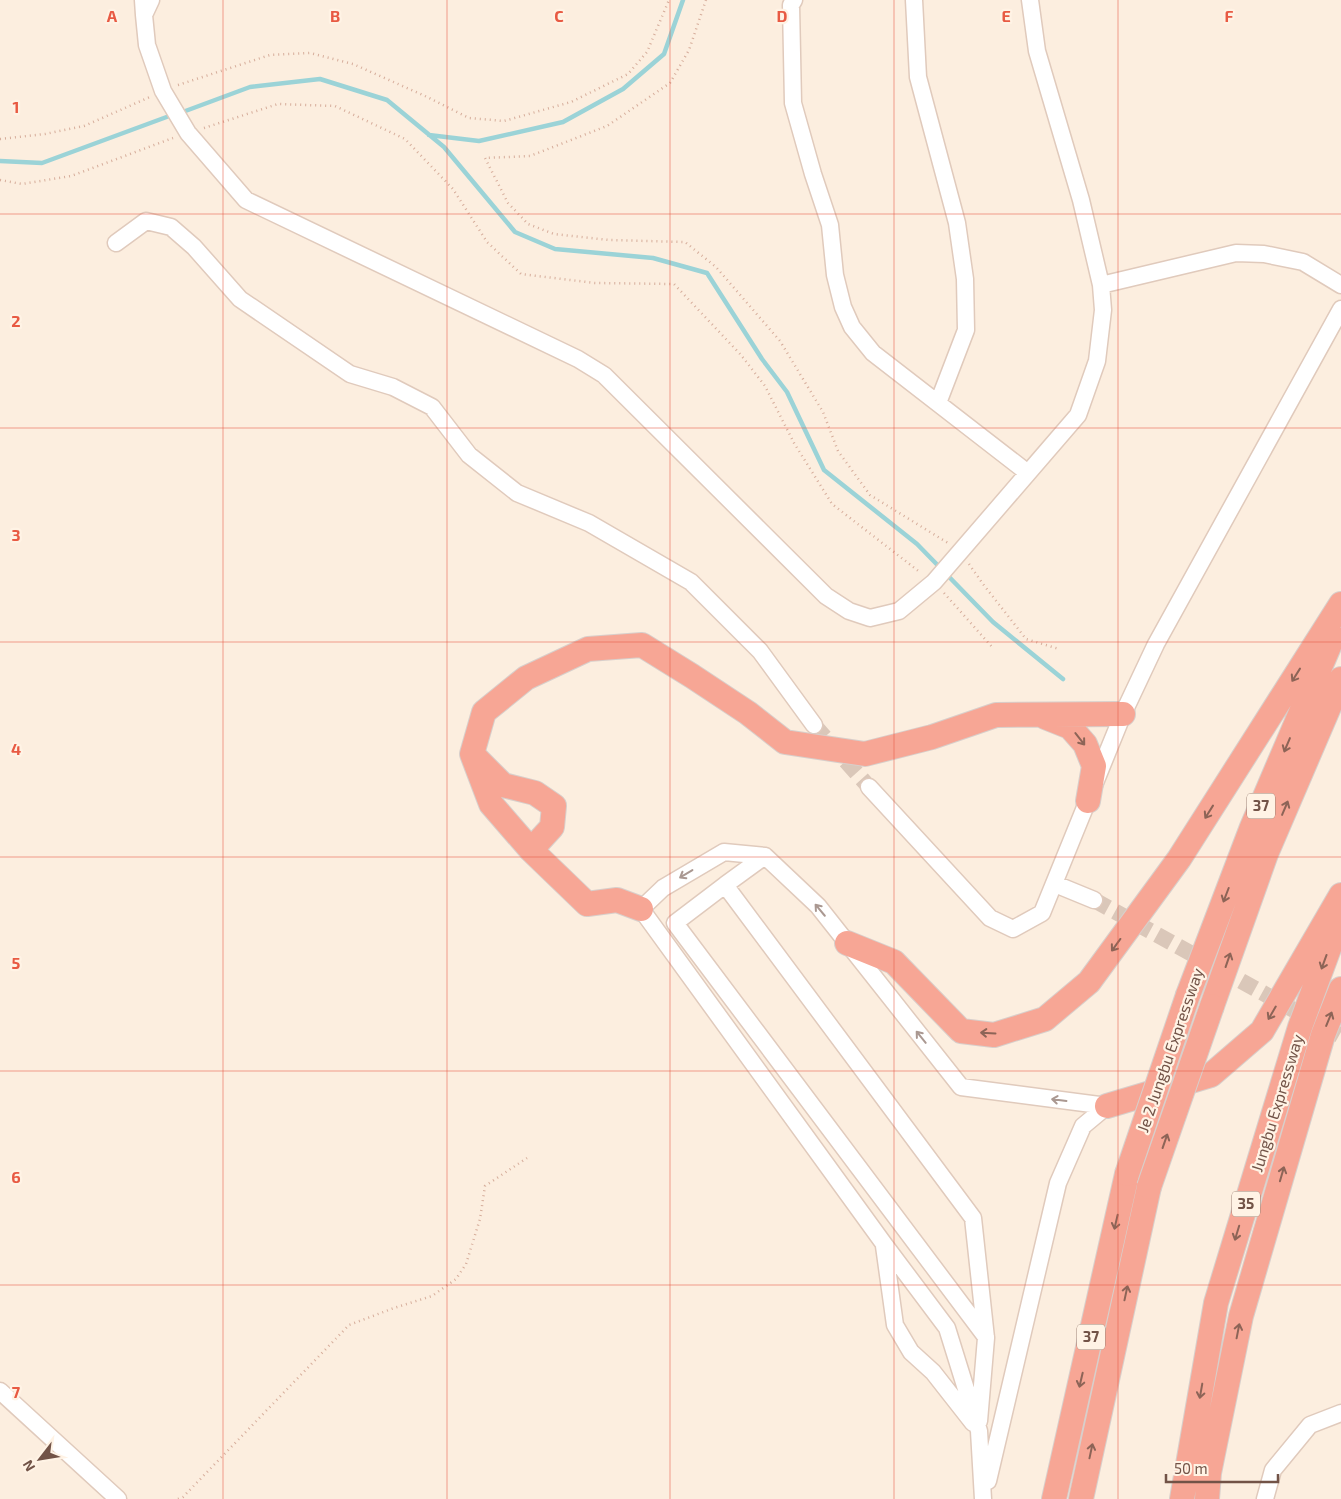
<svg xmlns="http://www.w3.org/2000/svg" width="1341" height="1499" font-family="'Exo 2',sans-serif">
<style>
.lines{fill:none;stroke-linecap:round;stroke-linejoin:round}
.stream{stroke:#9bd3d7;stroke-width:4.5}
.minor-tunnel{stroke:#dac7b9;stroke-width:16;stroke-dasharray:16 8;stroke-linecap:butt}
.minor-casing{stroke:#e0cabc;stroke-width:19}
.highway-casing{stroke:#d8cfcb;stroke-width:26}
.path{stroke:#d6ad9b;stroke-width:2.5;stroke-dasharray:1 4;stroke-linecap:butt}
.minor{stroke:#fff;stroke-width:16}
.highway{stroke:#f7a695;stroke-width:24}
.highway-bridge-casing{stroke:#d8cfcb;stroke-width:26;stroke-linecap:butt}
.highway-bridge{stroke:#f7a695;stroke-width:24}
.oneway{stroke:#8d6457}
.oneway2{stroke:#aa9891}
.grid{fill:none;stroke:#e85a43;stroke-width:1;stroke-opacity:0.55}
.labels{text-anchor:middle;stroke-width:4.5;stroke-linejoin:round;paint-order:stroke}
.shield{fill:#fff3e5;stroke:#9c8376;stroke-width:1}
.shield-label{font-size:15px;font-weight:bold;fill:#725347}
.street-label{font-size:16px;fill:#725347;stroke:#fff3e5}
.grid-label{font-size:16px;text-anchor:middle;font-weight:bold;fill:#e85a43;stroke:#fff3e5;stroke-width:4.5;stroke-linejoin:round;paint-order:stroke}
</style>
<rect width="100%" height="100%" fill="#fceedf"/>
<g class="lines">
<path class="stream" d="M180,113L250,87L320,79L387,100L444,147L515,232L555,249L653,258L707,273L762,359L787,392L824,470L917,544L993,622L1063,679
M429,135L479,141L563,122L623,89L664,54L683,0
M0,161L42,163L172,115"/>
<path class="minor-tunnel" d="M814,725L869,787
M1094,900L1341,1036"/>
<g class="minor-casing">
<path id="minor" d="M143,0L144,15L151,0
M794,0L791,5L793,103L813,174L830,225L835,275L843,307L852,327L873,353L1028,473
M914,0L918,77L957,223L965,279L966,330L938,403
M144,15L147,45L163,91L188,133L246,200L578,359L604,375L826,596L849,611L870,618L899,611L934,582L1078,415L1097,361L1103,310L1101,285L1081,200L1037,51L1030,0
M116,243L146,221L171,227L194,247L240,299L350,374L393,387L432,407L469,455L517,493L589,523L691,582L760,651L814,725
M1101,285L1236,253L1264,254L1303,262L1341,285
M869,787L990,918L1013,929L1042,913L1123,714L1156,644L1341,309
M765,856L725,885L973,1218L986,1338L979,1421
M1055,884L1094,900
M725,885L675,923L986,1337
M884,1246L895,1325L911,1352L933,1372L973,1423
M0,1391L118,1499
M988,1481L1058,1183L1083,1126L1107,1106
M983,1499L979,1431L947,1328L884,1244L641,909L663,888L724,852L765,856L818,906L961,1087L1107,1106
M1265,1499L1273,1470L1310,1425L1341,1413"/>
</g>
<g class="highway-casing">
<path id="highway" d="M1045,717L1070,727L1085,744L1094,766L1088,801
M477,759L503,785L535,793L554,806L552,827L531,850
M641,909L617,900L587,904L531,850L491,804L472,754L484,712L526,678L588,649L642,645L692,676L748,713L785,742L865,754L932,737L996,715L1123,714
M847,943L894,962L961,1031L994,1035L1045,1019L1089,982L1179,859L1341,604
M1188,995L1252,827L1333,637
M1212,1006L1266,854L1341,679
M1107,1106L1211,1075L1262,1031L1341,895
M1054,1499L1127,1174
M1081,1499L1149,1187
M1182,1499L1216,1303L1300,1027L1341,916
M1207,1499L1209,1473L1241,1316L1323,1035L1341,989"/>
</g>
<path class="path" d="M706,0L689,50L670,83L607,126L530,156L485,158L508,203L528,224L554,234L609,240L685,242L716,267L780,341L823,412L838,451L870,495L948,543
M178,85L270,55L310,53L353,64L425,96L469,118L504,121L571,102L628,74L647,52L669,0
M204,128L278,104L335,106L405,139L453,189L487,242L521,274L595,283L674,284L741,355L765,386L794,443L832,504L921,573
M0,139L45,134L84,126L150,97
M0,180L22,184L71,176L173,138
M969,564L983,584L1026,639L1059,649
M944,593L993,648
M178,1499L183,1497L349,1325L394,1308L432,1296L456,1279L466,1264L480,1219L485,1186L527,1158"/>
<use href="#minor" class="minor"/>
<use href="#highway" class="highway"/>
<g class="highway-bridge-casing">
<path id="highway-bridge" d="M1127,1174L1188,995
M1149,1187L1212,1006"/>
</g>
<use href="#highway-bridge" class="highway-bridge"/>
</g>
<defs><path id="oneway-shaft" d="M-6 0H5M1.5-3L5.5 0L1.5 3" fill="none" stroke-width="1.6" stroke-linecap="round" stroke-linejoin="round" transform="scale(1.25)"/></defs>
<g class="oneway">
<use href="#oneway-shaft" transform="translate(1296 675) rotate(122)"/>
<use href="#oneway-shaft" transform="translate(1080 739) rotate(52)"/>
<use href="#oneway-shaft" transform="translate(1287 745) rotate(113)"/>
<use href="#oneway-shaft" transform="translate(1285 808) rotate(-67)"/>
<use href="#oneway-shaft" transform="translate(1209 812) rotate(122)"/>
<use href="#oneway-shaft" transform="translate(1226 895) rotate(111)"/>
<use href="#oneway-shaft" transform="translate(1116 945) rotate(126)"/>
<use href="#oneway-shaft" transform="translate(1228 960) rotate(-71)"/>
<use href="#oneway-shaft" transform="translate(1324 962) rotate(110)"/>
<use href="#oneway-shaft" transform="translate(1272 1013) rotate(120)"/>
<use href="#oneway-shaft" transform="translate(1329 1019) rotate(-68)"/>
<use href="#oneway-shaft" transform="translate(988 1033) rotate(-177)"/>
<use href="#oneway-shaft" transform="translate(1165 1141) rotate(-71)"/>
<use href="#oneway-shaft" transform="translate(1282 1174) rotate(-74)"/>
<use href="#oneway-shaft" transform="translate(1116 1222) rotate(103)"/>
<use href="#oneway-shaft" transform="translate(1237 1233) rotate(107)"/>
<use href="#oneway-shaft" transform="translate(1126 1293) rotate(-78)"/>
<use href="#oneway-shaft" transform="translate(1238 1331) rotate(-79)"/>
<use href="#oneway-shaft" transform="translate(1081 1380) rotate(103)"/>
<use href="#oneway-shaft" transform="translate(1201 1391) rotate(100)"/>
<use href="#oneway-shaft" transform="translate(1091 1451) rotate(-78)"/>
</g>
<g class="oneway2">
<use href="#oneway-shaft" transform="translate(686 874) rotate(149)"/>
<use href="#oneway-shaft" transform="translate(820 910) rotate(-130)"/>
<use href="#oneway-shaft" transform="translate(921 1037) rotate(-129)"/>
<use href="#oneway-shaft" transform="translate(1059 1100) rotate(-173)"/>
</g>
<path class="grid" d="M223,0V1499M447,0V1499M670,0V1499M894,0V1499M1118,0V1499M0,214H1341M0,428H1341M0,642H1341M0,857H1341M0,1071H1341M0,1285H1341"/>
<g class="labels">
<g class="shield">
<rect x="1247" y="793.5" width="28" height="25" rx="4"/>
<rect x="1232" y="1191.5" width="28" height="25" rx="4"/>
<rect x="1077" y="1324.5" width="28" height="25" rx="4"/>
</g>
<g class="shield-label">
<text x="1261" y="811">37</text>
<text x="1246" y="1209">35</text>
<text x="1091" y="1342">37</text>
</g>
<g class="street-label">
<text transform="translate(1170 1050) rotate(-71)" y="6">Je 2 Jungbu Expressway</text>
<text transform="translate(1277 1103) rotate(-73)" y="6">Jungbu Expressway</text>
</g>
</g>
<g class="grid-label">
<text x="112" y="22">A</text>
<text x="335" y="22">B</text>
<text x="559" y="22">C</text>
<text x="782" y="22">D</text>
<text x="1006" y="22">E</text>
<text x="1229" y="22">F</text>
<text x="16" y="113">1</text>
<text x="16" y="327">2</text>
<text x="16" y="541">3</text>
<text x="16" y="755">4</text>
<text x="16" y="969">5</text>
<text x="16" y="1183">6</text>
<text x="16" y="1398">7</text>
</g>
<g transform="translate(40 1459) rotate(239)" stroke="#fff3e5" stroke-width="4" paint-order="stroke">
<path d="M0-4L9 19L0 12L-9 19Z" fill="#725347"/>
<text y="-8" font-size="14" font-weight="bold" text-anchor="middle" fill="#725347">N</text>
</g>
<path d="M1166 1474v8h112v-8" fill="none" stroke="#725347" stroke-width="2.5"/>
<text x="1174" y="1474" font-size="15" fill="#725347" stroke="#fff3e5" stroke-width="4" paint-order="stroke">50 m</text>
</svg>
